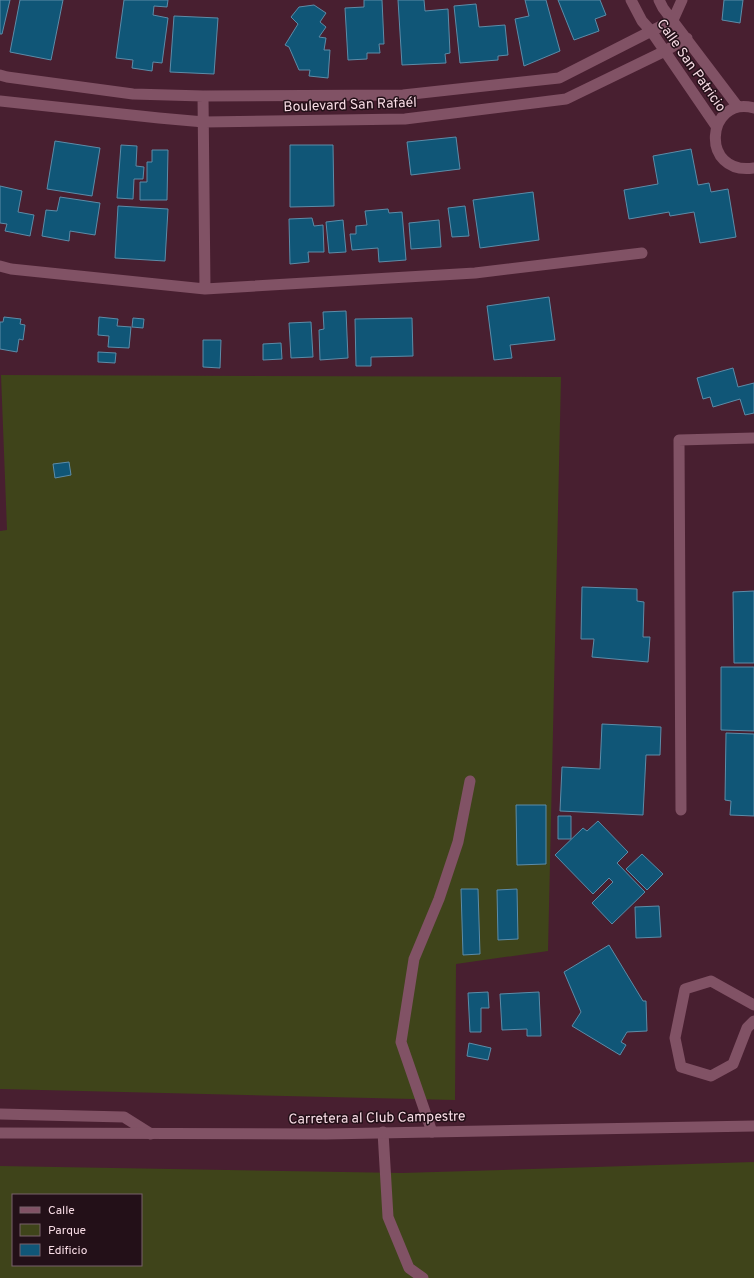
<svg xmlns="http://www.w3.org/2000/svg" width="754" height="1278" font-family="Overpass,sans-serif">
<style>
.green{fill:#3f441a;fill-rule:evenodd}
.building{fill:#105677;stroke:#5c8ca8}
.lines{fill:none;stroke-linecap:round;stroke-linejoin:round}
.service{stroke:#815265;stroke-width:11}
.minor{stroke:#815265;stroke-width:11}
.tertiary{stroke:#815265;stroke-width:11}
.labels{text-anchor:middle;stroke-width:3;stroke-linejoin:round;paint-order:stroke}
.street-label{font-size:14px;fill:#f7dbe4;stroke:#231018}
</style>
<rect width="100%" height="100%" fill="#481f30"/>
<path class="green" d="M1,375L561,377L548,951L456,964L455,1100L0,1089V531L7,530Z
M754,1162V1278H0V1166L402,1173ZM13,1195H141V1265H13Z"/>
<path class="building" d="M0,0H10L2,34H0Z
M20,0H63L51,60L10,52Z
M124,0H168L167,7L154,6L153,15L168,18L162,63L153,62L152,71L132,68L133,60L116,58Z
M364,0H382L384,44H379L380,53H367V59L348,60L345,8L364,7Z
M398,0H424L425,11L448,9L450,53L445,54L446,63L402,65Z
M525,0H546L560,51L524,66L515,19L529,16Z
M558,0H600L606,15L595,19L599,31L574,40Z
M724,0H743L740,23L722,20Z
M476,4L479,27L505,25L508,55L498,56V60L460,63L454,6Z
M314,5L326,13L320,22L326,27L319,37L326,38L324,50H330L328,78L309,76L310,70H299L289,47L285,45L298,24L291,17L299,7Z
M174,16L218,18L214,74L170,72Z
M456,137L460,169L411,175L407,142Z
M55,141L100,148L92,196L47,189Z
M121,145L137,146L136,166L144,167L143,179H134L133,199L117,198Z
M290,145H333L334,206L290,207Z
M691,149L698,185L709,183L711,192L728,189L736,237L700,243L694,212L670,216L669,212L629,219L624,190L658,184L653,156Z
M152,150H168L167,200H140V182H147V162H152Z
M0,186L22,191L18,212L34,215L30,236L5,231L7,224L0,223Z
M533,192L539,240L480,248L473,200Z
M60,197L100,203L95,235L70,231L69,241L42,236L46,210L57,211Z
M118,206L168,209L165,261L115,258Z
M465,206L469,236L452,237L448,208Z
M388,209L389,213L402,212L406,260L379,262L378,248L352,250L350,234H356V226L367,225L365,211Z
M312,218L314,226L323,225L324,252H308L309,262L290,264L289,219Z
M343,220L346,252L329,253L326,222Z
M439,220L441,247L411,249L409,223Z
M549,297L555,340L510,345L512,358L494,360L487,306Z
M346,311L348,358L320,360L319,330L324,329L323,312Z
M4,317L21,319L20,324L25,325L23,340L19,339L17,352L0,349V322H3Z
M99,317L118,319L117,326L131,327L129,348L108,347L109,336L98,335Z
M133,318L144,319L143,328L132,327Z
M412,318L413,356L371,357V366H356L355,319Z
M311,322L313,357L291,358L289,323Z
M203,340H221L220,368L203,367Z
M281,343L282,359L263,360V344Z
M98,352L116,353L115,363L98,362Z
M733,368L738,387L754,383V413L745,415L740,399L713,407L710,397L703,399L697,378Z
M69,462L71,475L55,478L53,464Z
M582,587L637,589V601L644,602L643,637H650L648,662L592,657L594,639H581Z
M754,591V663H734L733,592Z
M721,667H754V731L721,730Z
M602,724L661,727L660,755H646L643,815L560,811L562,767L600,769Z
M726,733L754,734V816L730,815L731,801L725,800Z
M516,805H546V864L517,865Z
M558,816H571V839H558Z
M598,821L628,852L617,863L645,892L612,924L592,903L613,882L609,878L593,894L555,855L583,828L587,831Z
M642,854L663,874L647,890L626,869Z
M461,889H478L480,954L463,955Z
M517,889L518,939L498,940L497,890Z
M659,906L661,937L636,938L635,907Z
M609,945L643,1001H646L647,1031L627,1032L621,1042L626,1045L620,1055L572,1026L581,1012L564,972Z
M488,992L489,1008H481V1032H470L468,993Z
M539,992L541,1036H527V1029L502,1030L500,994Z
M469,1043L491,1048L488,1060L467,1056Z"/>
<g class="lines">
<path class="service" d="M754,1005L711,981L685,989L675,1038L681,1067L711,1076L733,1064L747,1028L754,1021
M383,1132L388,1217L409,1268L423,1278"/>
<path class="minor" d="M631,0L642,21L651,31L716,126
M659,0L663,8L738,107
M0,75L7,77L133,94L203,96L403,95L559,78L673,20L682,0
M203,96L205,289
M0,101L159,118L204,122L405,119L566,99L665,51L687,38
M754,108C706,95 699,176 754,168
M0,266L11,269L205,289L475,273L642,253
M681,810L679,440L754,438
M0,1114L124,1117L151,1134
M432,1132L401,1042L414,959L439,899L458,842L470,781"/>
<path class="tertiary" d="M0,1133L326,1134L754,1126"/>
</g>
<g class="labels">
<g class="street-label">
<text transform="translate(692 65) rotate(55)" y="5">Calle San Patricio</text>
<text transform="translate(350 104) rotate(-2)" y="5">Boulevard San Rafaél</text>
<text transform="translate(377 1117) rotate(-1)" y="5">Carretera al Club Campestre</text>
</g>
</g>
<rect x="12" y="1194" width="130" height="72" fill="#231018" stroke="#78616a"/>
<rect x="20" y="1207" width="20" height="6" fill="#815265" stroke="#78616a"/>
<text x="48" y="1214" font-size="12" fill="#f7dbe4">Calle</text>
<rect x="20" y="1224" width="20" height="12" fill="#3f441a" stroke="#78616a"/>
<text x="48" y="1234" font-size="12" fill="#f7dbe4">Parque</text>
<rect x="20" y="1244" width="20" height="12" fill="#105677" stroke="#78616a"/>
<text x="48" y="1254" font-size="12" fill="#f7dbe4">Edificio</text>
</svg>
